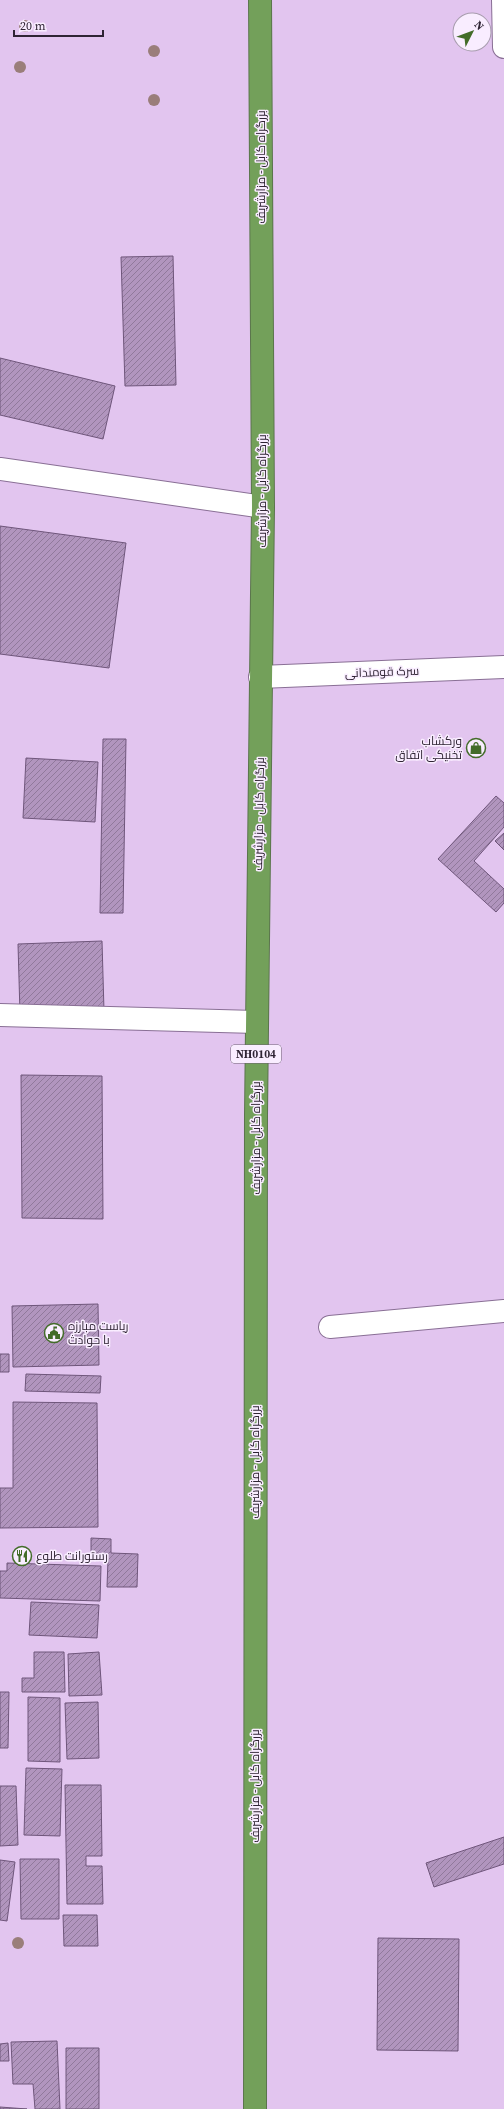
<svg xmlns="http://www.w3.org/2000/svg" width="504" height="2109" font-family="'Source Serif 4',Cairo,serif">
<style>
.building{fill:url(#building-hatch);stroke:#6f567b}
.lines{fill:none;stroke-linecap:round;stroke-linejoin:round}
.minor-casing{stroke:#896f95;stroke-width:24}
.highway-casing{stroke:#5b754d;stroke-width:24}
.minor{stroke:#fff;stroke-width:22}
.highway{stroke:#73a05a;stroke-width:22}
.tree{fill:#9a7e7a}
.labels{text-anchor:middle;stroke-width:3;stroke-linejoin:round;paint-order:stroke}
.shield{fill:#f9edff;stroke:#6c6071;stroke-width:1}
.shield-label{font-size:11px;font-weight:bold;fill:#2f2434}
.street-label{font-size:12px;fill:#2f2434;stroke:#f9edff}
.poi-label{font-size:12px;fill:#2f2434;stroke:#f9edff;text-anchor:start}
</style>
<defs>
<pattern id="building-hatch" width="6" height="6" patternUnits="userSpaceOnUse"><rect width="6" height="6" fill="#b195be"/><path d="M-1 1l2-2M0 6l6-6M5 7l2-2" fill="none" stroke="#90799b"/></pattern>
</defs>
<rect width="100%" height="100%" fill="#e2c5ef"/>
<path class="building" d="M173,256L176,385L125,386L121,257Z
M0,358L115,386L103,439L0,415Z
M0,526L126,543L109,668L0,654Z
M103,739H126L123,913H100Z
M26,758L98,762L95,822L23,818Z
M496,796L504,803V827L474,861L504,889V903L496,912L438,859Z
M504,833V850L495,841Z
M102,941L104,1011L20,1014L18,944Z
M21,1075L102,1076L103,1219L22,1218Z
M98,1304L99,1365L13,1367L12,1306Z
M0,1354H9V1372H0Z
M26,1374L101,1376L100,1393L25,1391Z
M13,1402L97,1403L98,1527L0,1528V1488H13Z
M91,1538L111,1539V1553L138,1554L137,1587H107L108,1560H91Z
M7,1563L101,1566L100,1601L0,1598V1571H7Z
M31,1602L99,1605L97,1638L29,1635Z
M34,1652H64L65,1692H22V1678H34Z
M99,1652L102,1695L69,1696L68,1654Z
M0,1692H9L8,1748H0Z
M28,1697L60,1698V1762L28,1761Z
M98,1702L99,1758L67,1759L65,1703Z
M26,1768L62,1769L60,1836L24,1835Z
M65,1785H101L102,1856H86V1866H102L103,1904H67Z
M0,1786H16L18,1845L0,1846Z
M504,1837V1864L434,1887L426,1863Z
M20,1859H59V1919H21Z
M0,1860L15,1862L7,1921L0,1920Z
M63,1915H97L98,1946H64Z
M378,1938L459,1939L458,2051L377,2050Z
M57,2041L60,2109H35L33,2084H13L11,2042Z
M8,2043L9,2061H0V2044Z
M66,2048H99V2109H66Z
M0,2107L27,2109H0Z"/>
<g class="lines">
<g class="minor-casing">
<path id="minor" d="M503,0L504,47
M0,469L263,507
M260,677L504,667
M0,1015L256,1022
M330,1327L504,1311"/>
</g>
<g class="highway-casing">
<path id="highway" d="M255,2109L256,1115L263,507L260,0"/>
</g>
<use href="#minor" class="minor"/>
<use href="#highway" class="highway"/>
</g>
<g class="tree">
<circle cx="25" cy="26" r="6"/>
<circle cx="154" cy="51" r="6"/>
<circle cx="20" cy="67" r="6"/>
<circle cx="154" cy="100" r="6"/>
<circle cx="18" cy="1943" r="6"/>
</g>
<defs>
<g id="shop-ring" transform="scale(1)"><circle r="9.5" fill="#f9edff" stroke="#436c29" stroke-width="1.5"/><path d="M-5-2.5h2.3a2.7 3.5 0 0 1 5.4 0H5L5.5 6h-11ZM-1.5-2.5h3a1.5 2.3 0 0 0-3 0Z" fill="#436c29"/></g>
<g id="civic-ring" transform="scale(1)"><circle r="9.5" fill="#f9edff" stroke="#436c29" stroke-width="1.5"/><path d="M-.6-6.5H3V-4.5H.6V-3L4-1V1h2V6H-6V1h2V-1L-.6-3ZM-1.2 2.5V6h2.4V2.5Z" fill="#436c29"/></g>
<g id="restaurant-ring" transform="scale(1)"><circle r="9.5" fill="#f9edff" stroke="#436c29" stroke-width="1.5"/><path d="M-5-6h1v4h1v-4h1v4h1v-4h1v5L-1.5 .5V6h-2V.5L-5-1ZM5-6V6H3V1.5H1.5Q1.5-4 5-6Z" fill="#436c29"/></g>
</defs>
<g fill-rule="evenodd">
<use href="#shop-ring" x="476" y="748"/>
<use href="#civic-ring" x="54" y="1333"/>
<use href="#restaurant-ring" x="22" y="1556"/>
</g>
<g class="labels">
<rect class="shield" x="231" y="1045" width="50" height="18" rx="3"/>
<g class="shield-label">
<text x="256" y="1058">NH0104</text>
</g>
<g class="street-label">
<text transform="translate(261 167) rotate(-90)" y="4">بزرگراه کابل - مزارشریف</text>
<text transform="translate(262 491) rotate(-90)" y="4">بزرگراه کابل - مزارشریف</text>
<text transform="translate(382 672) rotate(-2)" y="4">سرک قومندانی</text>
<text transform="translate(259 814) rotate(-89)" y="4">بزرگراه کابل - مزارشریف</text>
<text transform="translate(256 1138) rotate(-90)" y="4">بزرگراه کابل - مزارشریف</text>
<text transform="translate(255 1462) rotate(-90)" y="4">بزرگراه کابل - مزارشریف</text>
<text transform="translate(255 1786) rotate(-90)" y="4">بزرگراه کابل - مزارشریف</text>
</g>
<g class="poi-label">
<text x="462" y="745" text-anchor="end">ورکشاب<tspan x="462" dy="14">تخنیکی اتفاق</tspan></text>
<text x="68" y="1330">ریاست مبارزه<tspan x="68" dy="14">با حوادث</tspan></text>
<text x="36" y="1560">رستورانت طلوع</text>
</g>
</g>
<g transform="translate(472 32) rotate(48)"><circle r="19" fill="#f9edff" stroke="#a89dae"/>
<path d="M0-3L7 15L0 10L-7 15Z" fill="#436c29"/>
<text y="-6" font-size="11" font-weight="bold" text-anchor="middle" fill="#2f2434">N</text>
</g>
<path d="M14 30v6h89v-6" fill="none" stroke="#2f2434" stroke-width="2"/>
<text x="20" y="30" font-size="12" fill="#2f2434" stroke="#f9edff" stroke-width="3" paint-order="stroke">20 m</text>
</svg>
